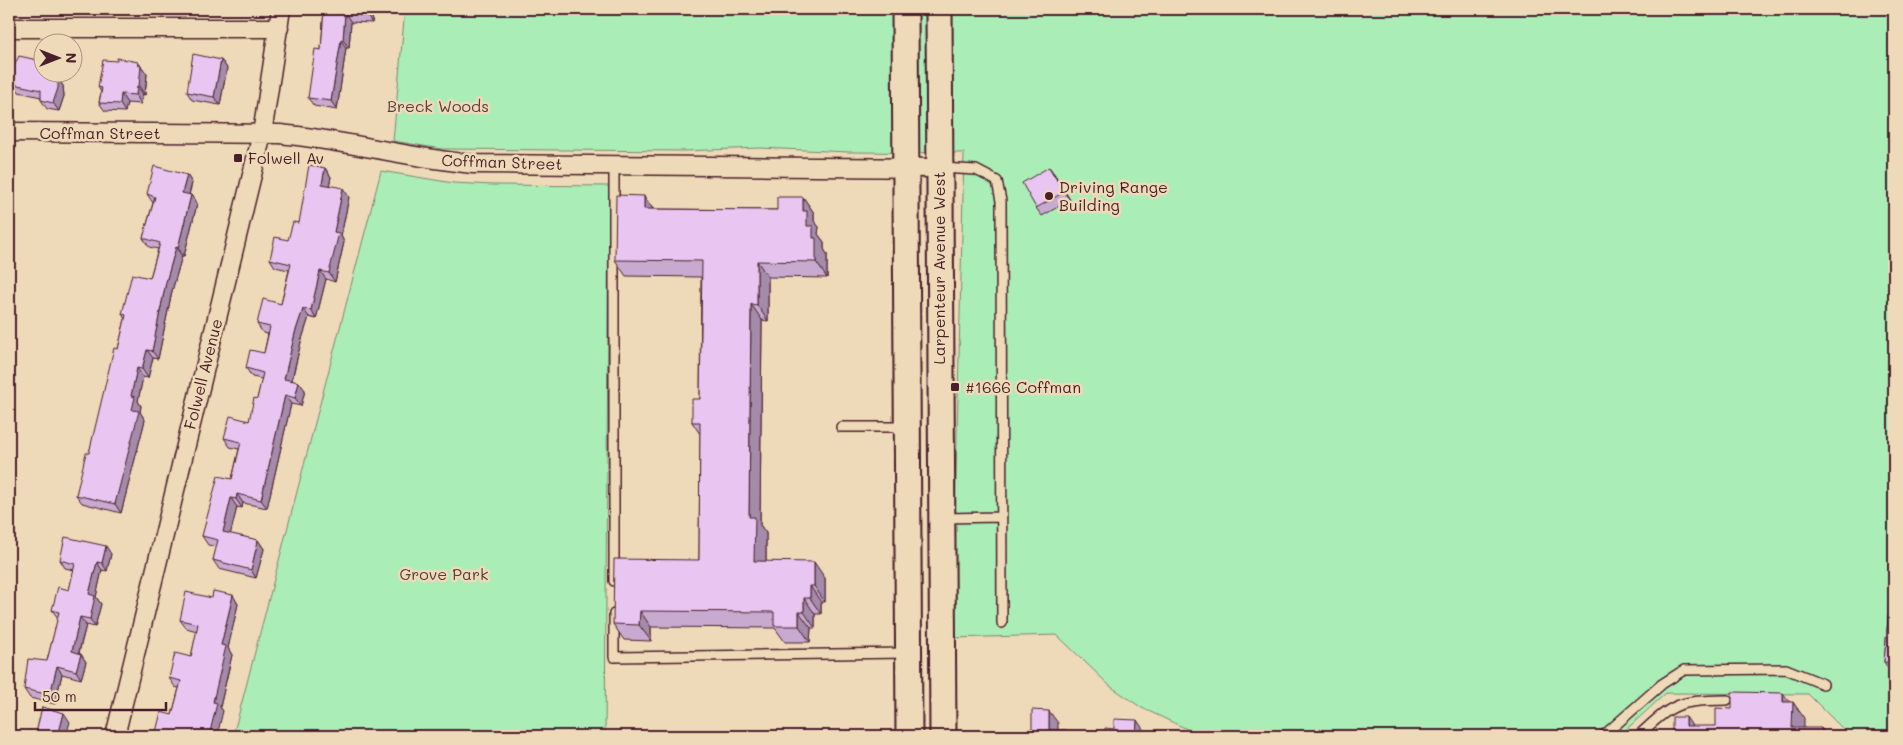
<svg xmlns="http://www.w3.org/2000/svg" width="1903" height="745" font-family="Mali,sans-serif">
<style>
.green{fill:#aaedb7;stroke:#7a8671}
.lines{fill:none;stroke-linecap:round;stroke-linejoin:round}
.service-casing{stroke:#4a1f2b;stroke-width:12}
.minor-casing{stroke:#4a1f2b;stroke-width:21}
.secondary-casing{stroke:#4a1f2b;stroke-width:29}
.service{stroke:#eedab8;stroke-width:9}
.minor{stroke:#eedab8;stroke-width:18}
.secondary{stroke:#eedab8;stroke-width:25}
.wall{fill:#c8aad0;stroke:#4a1f2b}
.shaded-wall{fill:#a38ba9;stroke:#4a1f2b}
.building{fill:#e9c6f2;stroke:#4a1f2b}
.poi-dot{fill:#4a1f2b;stroke:#eedab8;stroke-width:2}
.labels{text-anchor:middle;stroke-width:5;stroke-linejoin:round;paint-order:stroke}
.park-label{font-size:16px;fill:#583e40;stroke:#eedab8}
.street-label{font-size:16px;fill:#4a1f2b;stroke:#eedab8}
.poi-label{font-size:16px;fill:#4a1f2b;stroke:#eedab8;text-anchor:start}
</style>
<rect width="100%" height="100%" fill="#eedab8"/>
<filter id="ink" filterUnits="userSpaceOnUse"><feTurbulence type="fractalNoise" baseFrequency=".02" numOctaves="2"/><feDisplacementMap in="SourceGraphic" scale="10" xChannelSelector="R" yChannelSelector="G"/><feConvolveMatrix kernelMatrix="1 2 1 2 8 2 1 2 1" color-interpolation-filters="sRGB"/></filter>
<g filter="url(#ink)">
<path class="green" d="M405,9H1894V736H1850L1808,694L1666,693L1619,736H1202L1142,708L1110,686L1057,635L952,638L964,153L849,152L759,148L684,151L442,149L393,141Z
M381,171L453,183L493,185L609,186L605,736H233Z"/>
<g class="lines">
<g class="service-casing">
<path id="service" d="M941,168L976,170L997,181L1001,201L1002,623
M841,427H906
M944,518L1001,517
M614,581V164
M614,614V657L908,653
M1603,736L1662,684L1684,670L1786,669L1823,684
M1638,736C1674,702 1678,701 1727,700"/>
</g>
<g class="minor-casing">
<path id="minor" d="M9,28H279
M9,132L280,134C345,140 408,158 473,164L939,168
M115,736L262,134L281,9"/>
</g>
<g class="secondary-casing">
<path id="secondary" d="M905,9L909,736
M939,9L943,736"/>
</g>
<use href="#service" class="service"/>
<use href="#minor" class="minor"/>
<use href="#secondary" class="secondary"/>
</g>
<path class="wall" d="M324,9H373L372,23L351,22L349,48H346L337,110L314,106L308,98L321,50Z
M221,60L227,68L220,105L192,100L187,92Z
M117,61L141,66L147,74L145,95L143,94L141,104L127,103L125,112L105,111L99,103L101,92L98,87Z
M56,78H58L63,86L64,96L59,111L47,109L41,100V97L19,92L13,84Z
M1049,167L1055,175L1070,200L1042,216L1036,208Z
M325,168L331,177L329,185L349,197L341,236L344,242L335,282L326,279L316,319L309,317L301,342L292,380L305,390L301,406L291,404L267,508L243,503L242,508L237,507L230,534L258,540L264,549L256,578L219,569L213,560L217,547L208,545L202,536L232,479L239,449L230,447L224,438L249,421L257,399L262,379L252,377L246,368L264,353L268,334L263,333L257,324L281,304L289,270L275,267L270,259L288,240L299,223Z
M187,175L192,183L189,195H191L197,204L184,256H182L172,291L158,359L153,358L148,378L143,377L138,401L141,406L140,412L145,420L121,513L82,503L76,495L89,453L118,349L125,319L122,314L150,278L158,249L149,247L143,238L153,203L147,194Z
M644,196L653,209L777,210L803,197L814,213V221L819,227L818,234L824,242V249L827,254V278L768,277V321L762,320L760,525L766,533V562L825,578V602H821V614H815V628H811L810,642H785L775,628L651,627V641L624,640L613,624L699,560L700,434L692,422L700,399L701,277L626,276L615,260Z
M111,554L107,571L102,570L96,597L101,604L95,627L86,625L79,653L86,662L81,679L62,674L55,704L30,698L24,689L47,661L58,618L52,610L69,590L74,570L65,568L60,560Z
M1894,556V677L1884,662Z
M212,598L238,604L228,648L232,655L220,707L223,711L172,715L179,688L175,687L169,678L191,657L197,631L186,628L180,620Z"/>
<path class="shaded-wall" d="M366,9H373L372,23L366,15Z
M345,13L351,22L349,48L343,40Z
M341,40L346,48L337,110L331,101Z
M221,60L227,68L220,105L214,97Z
M138,62L147,74L145,95L139,86L138,65Z
M50,72H56V85L50,76Z
M58,78L63,86L64,96L59,111L53,103Z
M137,86L143,94L141,104L136,95Z
M121,94L127,103L125,112L120,104Z
M1049,167L1055,175L1070,200L1064,192Z
M325,168L331,177L328,192L322,184Z
M187,175L192,183L187,202L182,193Z
M343,188L349,197L341,236L344,242L335,282L329,273L334,232Z
M191,195L197,204L184,256L178,248Z
M644,196L655,212L644,209Z
M803,197L814,213V221L819,227L818,234L824,242V249L827,254V278L816,262L813,238L807,226L803,211Z
M176,247L182,256L172,291L158,359L152,351L166,282Z
M757,261L768,277V321L757,305Z
M320,271L326,279L316,319L311,310Z
M751,304L762,320L760,525L766,533V577L754,561L749,517Z
M303,309L309,317L301,342L290,387L284,379L295,333Z
M147,350L153,358L148,378L142,369Z
M137,368L143,377L138,401L141,406L140,412L145,420L121,513L115,504L132,410L131,396Z
M299,382L305,390L301,406L295,398Z
M285,395L291,404L267,508L261,500Z
M237,494L243,503L242,508L236,499Z
M231,498L237,507L229,540L223,532Z
M258,540L264,549L256,578L251,570Z
M106,546L111,554L107,571L102,563Z
M97,562L102,570L96,597L101,604L95,627L90,619L89,594Z
M814,562L825,578V602L814,586Z
M810,586L821,602V614L810,598Z
M233,595L238,604L228,648L232,655L220,707L223,711L217,736H209L221,645Z
M804,598L815,614V628L804,612Z
M640,611L651,627V641L639,625Z
M799,612L811,628L810,642L799,626Z
M80,617L86,625L77,659L72,651Z
M81,654L86,662L81,679L76,671Z
M57,666L62,674L55,704L50,695Z
M1783,693L1793,706V702L1804,718V736L1792,728L1783,702Z
M1049,711L1058,723V736L1049,730Z
M64,713L70,722L66,736H58Z
M1686,717L1697,733L1686,726Z
M1137,720L1143,729V736H1136Z
M1821,728L1827,736H1821Z
M1067,730L1072,736H1067Z"/>
<path class="building" d="M324,9H366V15L345,13L343,40H341L331,101L308,98L315,49L321,50Z
M193,54L221,60L214,97L187,92Z
M19,56L42,61V72H50V76L58,78V88L53,103L41,100V90L13,84L12,70Z
M117,58L138,62V65L141,66L139,86H137L136,95L121,94L120,104L99,103L102,88L98,87L103,60L117,61Z
M309,165L325,168L322,184L343,188L334,232L339,233L329,273L320,271L311,310L303,309L295,333L284,379L299,382L295,398L285,395L261,500L237,494L236,499L231,498L223,532L258,540L251,570L213,560L218,540L202,536L218,476L232,479L241,442L224,438L230,416L249,421L254,398L257,399L263,373L246,368L250,350L264,353L270,327L257,324L263,299L281,304L291,264L270,259L275,237L288,240L293,222L299,223Z
M154,166L187,175L182,193L191,195L178,248L176,247L166,282L152,351L147,350L142,369L137,368L131,396L135,397L132,410L139,411L115,504L76,495L86,453H89L114,348L118,349L126,315L122,314L132,274L150,278L160,243L143,238L155,197L147,194Z
M1049,167L1064,192L1036,208L1022,183Z
M616,195L644,196V209L777,210V197H803V211H807V226H813V238H816V262L757,261V305L751,304L749,517H755L754,561L814,562V586H810V598H804V612H799V626H774V612L640,611L639,625L613,624L614,559L699,560L700,422H692V399H700L702,261L615,260Z
M65,537L106,546L102,563L97,562L89,594L95,596L90,619L80,617L72,651L81,654L76,671L57,666L50,695L24,689L28,659L47,661L59,612L52,610L58,587L69,590L75,564L60,560Z
M1894,556V663L1884,662Z
M213,591L233,595L221,645L226,646L213,702L217,703L209,736H155L161,712L172,715L181,681L169,678L175,653L191,657L198,624L180,620L186,592L212,598Z
M1732,692L1783,693V702H1793L1792,728H1821V736H1672V717H1686V726H1716V708L1732,709Z
M42,707L64,713L58,736H27L28,731L36,733Z
M1032,710L1049,711V730H1067V736H1029V729H1032Z
M1114,719L1137,720L1136,736H1105V728L1114,729Z"/>
</g>
<g class="poi-dot">
<rect x="233" y="153" width="10" height="10" rx="2.5"/>
<circle cx="1049" cy="196" r="5"/>
<rect x="950" y="382" width="10" height="10" rx="2.5"/>
</g>
<g class="labels">
<g class="park-label">
<text x="438" y="112">Breck Woods</text>
<text x="444" y="580">Grove Park</text>
</g>
<g class="street-label">
<text x="100" y="139">Coffman Street</text>
<text transform="translate(502 162) rotate(2)" y="6">Coffman Street</text>
<text transform="translate(939 268) rotate(-90)" y="6">Larpenteur Avenue West</text>
<text transform="translate(203 374) rotate(-76)" y="6">Folwell Avenue</text>
</g>
<g class="poi-label">
<text x="248" y="164">Folwell Av</text>
<text x="1059" y="193">Driving Range<tspan x="1059" dy="18">Building</tspan></text>
<text x="965" y="393">#1666 Coffman</text>
</g>
</g>
<rect width="1903" height="745" fill="none" stroke="#eedab8" stroke-width="30"/>
<rect x="15" y="15" width="1873" height="715" fill="none" stroke="#4a1f2b" stroke-width="2" filter="url(#ink)"/>
<g transform="translate(58 58) rotate(90)"><circle r="24" fill="#eedab8" stroke="#ac8f80"/>
<path d="M0-4L9 19L0 12L-9 19Z" fill="#4a1f2b"/>
<text y="-8" font-size="14" font-weight="bold" text-anchor="middle" fill="#4a1f2b">N</text>
</g>
<path d="M35 702v8h131v-8" fill="none" stroke="#4a1f2b" stroke-width="2.5"/>
<text x="42" y="702" font-size="15" fill="#4a1f2b" stroke="#eedab8" stroke-width="4" paint-order="stroke">50 m</text>
</svg>
